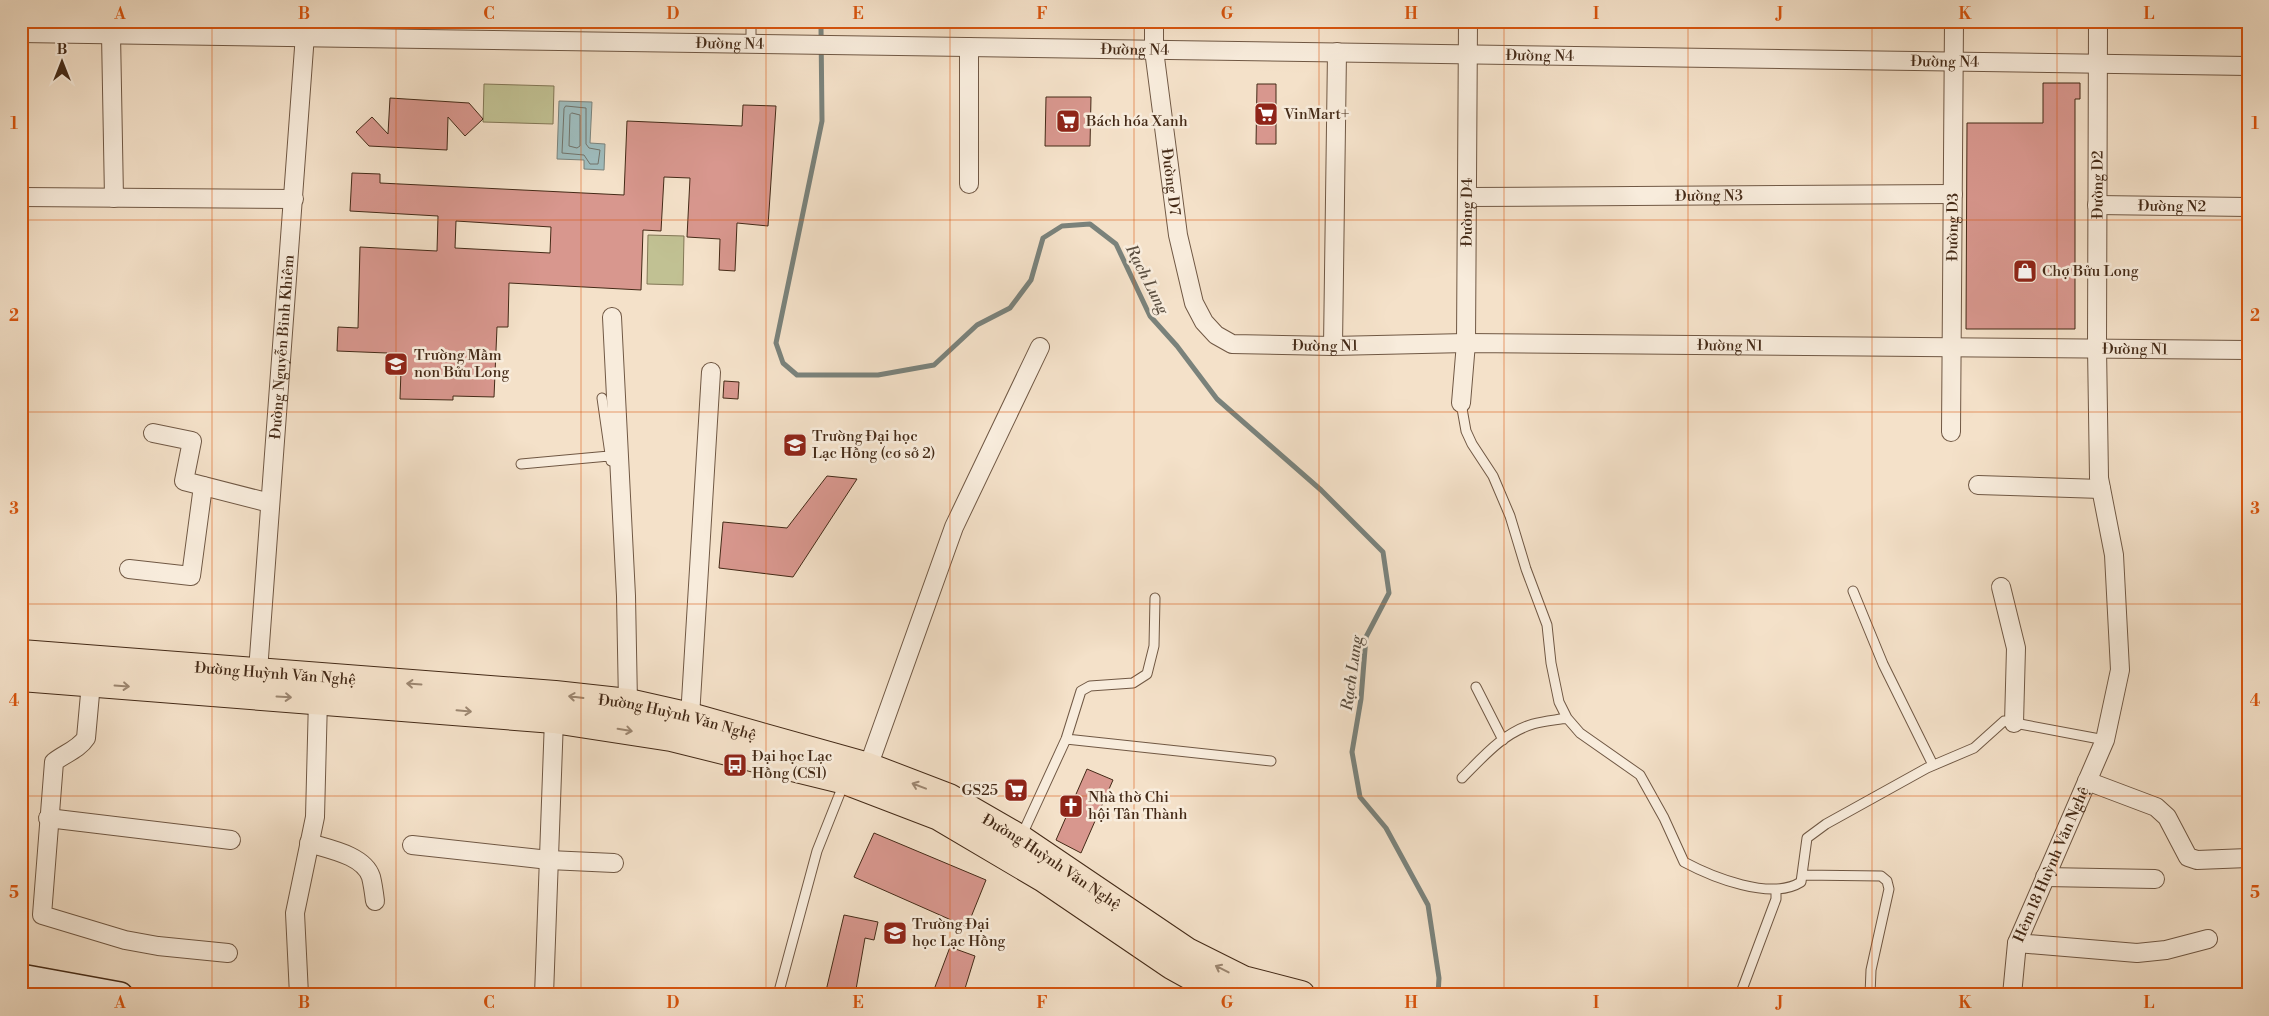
<svg xmlns="http://www.w3.org/2000/svg" width="2269" height="1016" font-family="'Libre Bodoni',serif">
<style>
.green{fill:#c1c193;stroke:#827655}
.water{fill:#9ebcbd;stroke:#7a827b}
.lines{fill:none;stroke-linecap:round;stroke-linejoin:round}
.shore{stroke:#71736a;stroke-width:1}
.stream{stroke:#7a827b;stroke-width:5}
.building{fill:#d8978e;stroke:#442a17;fill-rule:evenodd}
.lane-casing{stroke:#705844;stroke-width:11}
.street-casing{stroke:#705844;stroke-width:20}
.secondary-casing{stroke:#442a17;stroke-width:28}
.primary-casing{stroke:#442a17;stroke-width:30}
.lane{stroke:#f8ecdc;stroke-width:9}
.street{stroke:#f8ecdc;stroke-width:18}
.secondary{stroke:#f8ecdc;stroke-width:25}
.primary{stroke:#f4e1c9;stroke-width:28}
.oneway{stroke:#9c8670}
.grid{fill:none;stroke:#d8540d;stroke-width:1;stroke-opacity:0.55}
.labels{text-anchor:middle;stroke-width:5;stroke-linejoin:round;paint-order:stroke}
.street-label{font-size:15px;fill:#442a17;stroke:#f8ecdc}
.poi-label{font-size:15px;fill:#442a17;stroke:#f8ecdc;text-anchor:start}
.water-label{font-size:16px;font-style:italic;fill:#5a4e40;stroke:#f8ecdc}
.neatline{fill:none;stroke:#d8540d;stroke-width:2}
.grid-label{font-size:16px;text-anchor:middle;font-weight:bold;fill:#d8540d}
</style>
<rect width="100%" height="100%" fill="#f4e1c9"/>
<filter id="stains"><feTurbulence type="fractalNoise" baseFrequency=".004" numOctaves="4"/><feColorMatrix values="0 0 0 0 .2 0 0 0 0 .09 0 0 0 0 .02 0 0 0 .5 -.17"/></filter>
<radialGradient id="worn" r=".72"><stop offset=".6" stop-color="#630" stop-opacity="0"/><stop offset="1" stop-color="#630" stop-opacity=".3"/></radialGradient>
<path class="green" d="M484,84L554,86L553,124L483,122Z
M648,235L684,236L683,285L647,284Z"/>
<path class="water" d="M559,101L592,102L590,143L605,144L604,170L584,169V160L557,159Z"/>
<g class="lines">
<path class="shore" d="M566,106L586,108V144L589,148L600,150L598,164H590L584,155L562,153L564,109Z
M572,113L580,115V146L577,148L569,146L570,115Z"/>
<path class="stream" d="M818,21L821,27L822,121L776,343L783,363L797,375H878L934,365L977,325L1010,308L1031,280L1043,238L1062,226L1090,224L1116,244L1150,316L1177,346L1217,399L1321,490L1383,552L1389,593L1366,637L1361,699L1352,752L1360,797L1386,828L1428,905L1439,978L1438,995"/>
</g>
<path class="building" d="M2043,83H2080V99H2075V329H1966L1967,123H2043Z
M1257,84H1276V144H1256Z
M1046,97H1091L1090,146H1045Z
M390,98L469,103L483,119L465,136L448,117L447,150L369,146L356,132L372,117L388,134Z
M743,105L776,106L768,226L737,223L735,271L719,270L720,239L687,237L690,178L664,177L661,231L643,230L641,290L509,283L508,327H497L494,397L453,396V400L400,399L401,370H386L387,353L337,351L338,327L358,328L360,247L437,251L438,216L350,211L352,173L380,174V183L624,195L627,121L742,126ZM456,221L551,227L550,253L455,248Z
M724,381L739,382L738,399L723,398Z
M827,476L857,479L793,577L719,568L723,522L787,528Z
M1087,769L1113,780L1081,853L1056,840Z
M874,833L986,880L967,927L854,877Z
M844,915L878,922L874,940L865,938L855,995H825Z
M950,947L975,956L963,995H932Z"/>
<g class="lines">
<g class="lane-casing">
<path id="lane" d="M751,21V44
M602,398L611,461
M1461,403L1466,431L1472,444L1493,476L1510,516L1526,569L1547,625L1551,663L1559,702L1567,718L1580,733L1640,775L1664,818L1684,862C1712,877 1771,901 1801,882L1807,838L1826,824L1927,768L1974,748L2004,721L2105,740
M521,464L609,456
M1853,591L1883,664L1933,765
M1476,687L1503,740
M1066,739L1271,761
M1462,778C1483,757 1503,733 1533,724C1544,721 1556,720 1567,718
M1021,837L1066,739L1081,691L1090,686L1133,683L1147,674L1154,646L1155,598
M1802,875L1881,876L1887,881L1889,889L1871,970L1870,995
M778,995L817,851L844,783
M1740,995L1776,899V889"/>
</g>
<g class="street-casing">
<g id="street">
<path id="s1" d="M1154,21V50L1178,235L1194,303L1204,322L1216,335L1232,344L1333,346L1466,343L2248,350"/>
<path id="s2" d="M21,33L2248,66"/>
<path d="M111,34L114,198"/>
<path d="M969,184V47"/>
<path d="M21,197L294,199"/>
<path id="s3" d="M1467,197L1953,194"/>
<path id="s4" d="M2097,205L2248,207"/>
<path d="M612,317L626,596L628,703"/>
<path d="M1333,346L1337,52"/>
<path id="s5" d="M1461,403L1466,343L1468,21"/>
<path id="s6" d="M1951,432L1954,21"/>
<path d="M153,433L192,441L184,481L270,503"/>
<path d="M1978,485L2101,489"/>
<path d="M129,569L191,576L203,486"/>
<path d="M2001,587L2016,648L2014,723"/>
<path id="s7" d="M258,671L306,21"/>
<path d="M91,683L86,738C79,749 64,754 54,762L42,915L125,940L158,946L228,953"/>
<path d="M690,717L711,372"/>
<path d="M868,767L954,527L1040,347"/>
<path d="M2087,781L2156,807L2167,817L2188,857L2197,860L2248,858"/>
<path d="M48,818L231,840"/>
<path d="M309,843C328,849 364,855 371,877C373,885 374,893 375,901"/>
<path d="M412,845L549,860L614,863"/>
<path d="M2045,877L2155,879"/>
<path d="M2017,943L2137,953L2166,950L2208,939"/>
<path d="M299,995L295,913L315,817L318,699"/>
<path d="M544,995L554,719"/>
<path id="s8" d="M2012,995L2017,943L2105,740L2120,670L2114,555L2099,478L2097,347L2098,21"/>
</g>
</g>
<g class="secondary-casing">
<path id="secondary" d="M21,977L120,995"/>
</g>
<g class="primary-casing">
<g id="primary">
<path id="s9" d="M21,654L555,695L628,703L690,717L868,767L949,798L1020,839L1187,952L1243,980L1301,995"/>
<path d="M21,677L554,719L671,737L845,780L939,816L1044,878L1172,965L1219,991L1231,995"/>
</g>
</g>
<use href="#lane" class="lane"/>
<use href="#street" class="street"/>
<use href="#secondary" class="secondary"/>
<use href="#primary" class="primary"/>
</g>
<defs><path id="oneway-shaft" d="M-6 0H5M1.5-3L5.5 0L1.5 3" fill="none" stroke-width="1.6" stroke-linecap="round" stroke-linejoin="round" transform="scale(1.25)"/></defs>
<g class="oneway">
<use href="#oneway-shaft" transform="translate(414 684) rotate(-176)"/>
<use href="#oneway-shaft" transform="translate(122 686) rotate(4)"/>
<use href="#oneway-shaft" transform="translate(284 697) rotate(3)"/>
<use href="#oneway-shaft" transform="translate(576 697) rotate(-173)"/>
<use href="#oneway-shaft" transform="translate(464 711) rotate(5)"/>
<use href="#oneway-shaft" transform="translate(625 730) rotate(9)"/>
<use href="#oneway-shaft" transform="translate(919 786) rotate(-159)"/>
<use href="#oneway-shaft" transform="translate(1222 969) rotate(-153)"/>
</g>
<path class="grid" d="M212,21V995M396,21V995M581,21V995M766,21V995M950,21V995M1134,21V995M1319,21V995M1504,21V995M1688,21V995M1872,21V995M2057,21V995M21,220H2248M21,412H2248M21,604H2248M21,796H2248"/>
<defs>
<g id="supermarket-square" transform="scale(1.25)"><rect x="-9" y="-9" width="18" height="18" rx="4" fill="#8f2418" stroke="#f8ecdc"/><path d="M-6-5.5h2.5l.6 2H6L4.5 2H-2.5L-4.4-4H-6ZM-1.5 3.2a1.3 1.3 0 1 0 .1 0ZM3 3.2a1.3 1.3 0 1 0 .1 0Z" fill="#fff"/></g>
<g id="shop-square" transform="scale(1.25)"><rect x="-9" y="-9" width="18" height="18" rx="4" fill="#8f2418" stroke="#f8ecdc"/><path d="M-5-2.5h2.3a2.7 3.5 0 0 1 5.4 0H5L5.5 6h-11ZM-1.5-2.5h3a1.5 2.3 0 0 0-3 0Z" fill="#fff"/></g>
<g id="school-square" transform="scale(1.25)"><rect x="-9" y="-9" width="18" height="18" rx="4" fill="#8f2418" stroke="#f8ecdc"/><path d="M0-5L7-2L0 1L-7-2ZM-4 1L0 2.5L4 1V4Q0 6-4 4Z" fill="#fff"/></g>
<g id="university-square" transform="scale(1.25)"><rect x="-9" y="-9" width="18" height="18" rx="4" fill="#8f2418" stroke="#f8ecdc"/><path d="M0-5L7-2L0 1L-7-2ZM-4 1L0 2.5L4 1V4Q0 6-4 4Z" fill="#fff"/></g>
<g id="bus-square" transform="scale(1.25)"><rect x="-9" y="-9" width="18" height="18" rx="4" fill="#8f2418" stroke="#f8ecdc"/><path d="M-5-6H5V4H4V6H2V4H-2V6H-4V4H-5ZM-3.5-4V0h7V-4ZM-3.5 1.2v1.5H-2V1.2ZM2 1.2v1.5H3.5V1.2Z" fill="#fff"/></g>
<g id="church-square" transform="scale(1.25)"><rect x="-9" y="-9" width="18" height="18" rx="4" fill="#8f2418" stroke="#f8ecdc"/><path d="M-1.2-6h2.4v3.5h3.3v2.4h-3.3V6h-2.4V-.1h-3.3v-2.4h3.3Z" fill="#fff"/></g>
</defs>
<g fill-rule="evenodd">
<use href="#supermarket-square" x="1266" y="114"/>
<use href="#supermarket-square" x="1068" y="121"/>
<use href="#shop-square" x="2025" y="271"/>
<use href="#school-square" x="396" y="364"/>
<use href="#university-square" x="795" y="445"/>
<use href="#bus-square" x="735" y="765"/>
<use href="#supermarket-square" x="1016" y="790"/>
<use href="#church-square" x="1071" y="806"/>
<use href="#university-square" x="895" y="933"/>
</g>
<g class="labels">
<g class="street-label">
<text dy="5" stroke="none"><textPath href="#s2" startOffset="709">Đường N4</textPath></text>
<text dy="5" stroke="none"><textPath href="#s2" startOffset="1114">Đường N4</textPath></text>
<text dy="5" stroke="none"><textPath href="#s2" startOffset="1519">Đường N4</textPath></text>
<text dy="5" stroke="none"><textPath href="#s2" startOffset="1924">Đường N4</textPath></text>
<text dy="5" stroke="none"><textPath href="#s1" startOffset="162">Đường D7</textPath></text>
<text dy="5" stroke="none"><textPath href="#s8" startOffset="832">Đường D2</textPath></text>
<text dy="5" stroke="none"><textPath href="#s3" startOffset="242">Đường N3</textPath></text>
<text dy="5" stroke="none"><textPath href="#s4" startOffset="75">Đường N2</textPath></text>
<text dy="5" stroke="none"><textPath href="#s5" startOffset="191">Đường D4</textPath></text>
<text dy="5" stroke="none"><textPath href="#s6" startOffset="205">Đường D3</textPath></text>
<text dy="5" stroke="none"><textPath href="#s1" startOffset="436">Đường N1</textPath></text>
<text dy="5" stroke="none"><textPath href="#s1" startOffset="841">Đường N1</textPath></text>
<text dy="5" stroke="none"><textPath href="#s7" startOffset="325">Đường Nguyễn Bỉnh Khiêm</textPath></text>
<text dy="5" stroke="none"><textPath href="#s1" startOffset="1246">Đường N1</textPath></text>
<text dy="5" stroke="none"><textPath href="#s9" startOffset="255">Đường Huỳnh Văn Nghệ</textPath></text>
<text dy="5" stroke="none"><textPath href="#s9" startOffset="660">Đường Huỳnh Văn Nghệ</textPath></text>
<text dy="5" stroke="none"><textPath href="#s9" startOffset="1065">Đường Huỳnh Văn Nghệ</textPath></text>
<text dy="5" stroke="none"><textPath href="#s8" startOffset="138">Hẻm 18 Huỳnh Văn Nghệ</textPath></text>
</g>
<g class="poi-label">
<text x="1284" y="119">VinMart+</text>
<text x="1086" y="126">Bách hóa Xanh</text>
<text x="2042" y="276">Chợ Bửu Long</text>
<text x="414" y="360">Trường Mầm<tspan x="414" dy="17">non Bửu Long</tspan></text>
<text x="812" y="441">Trường Đại học<tspan x="812" dy="17">Lạc Hồng (cơ sở 2)</tspan></text>
<text x="752" y="761">Đại học Lạc<tspan x="752" dy="17">Hồng (CS1)</tspan></text>
<text x="998" y="795" text-anchor="end">GS25</text>
<text x="1088" y="802">Nhà thờ Chi<tspan x="1088" dy="17">hội Tân Thành</tspan></text>
<text x="912" y="929">Trường Đại<tspan x="912" dy="17">học Lạc Hồng</tspan></text>
</g>
<g class="water-label">
<text transform="translate(1148 279) rotate(63)" y="6">Rạch Lung</text>
<text transform="translate(1351 673) rotate(-82)" y="6">Rạch Lung</text>
</g>
</g>
<rect width="2269" height="1016" fill="none" stroke="#f4e1c9" stroke-width="55"/>
<g transform="translate(62 62)" stroke="#f8ecdc" stroke-width="4" paint-order="stroke">
<path d="M0-4L9 19L0 12L-9 19Z" fill="#442a17"/>
<text y="-8" font-size="14" font-weight="bold" text-anchor="middle" fill="#442a17">B</text>
</g>
<rect x="28" y="28" width="2214" height="960" class="neatline"/>
<g class="grid-label">
<text x="120" y="19">A</text>
<text x="304" y="19">B</text>
<text x="489" y="19">C</text>
<text x="673" y="19">D</text>
<text x="858" y="19">E</text>
<text x="1042" y="19">F</text>
<text x="1227" y="19">G</text>
<text x="1411" y="19">H</text>
<text x="1596" y="19">I</text>
<text x="1780" y="19">J</text>
<text x="1965" y="19">K</text>
<text x="2149" y="19">L</text>
<text x="14" y="129">1</text>
<text x="2255" y="129">1</text>
<text x="14" y="321">2</text>
<text x="2255" y="321">2</text>
<text x="14" y="514">3</text>
<text x="2255" y="514">3</text>
<text x="14" y="706">4</text>
<text x="2255" y="706">4</text>
<text x="14" y="898">5</text>
<text x="2255" y="898">5</text>
<text x="120" y="1008">A</text>
<text x="304" y="1008">B</text>
<text x="489" y="1008">C</text>
<text x="673" y="1008">D</text>
<text x="858" y="1008">E</text>
<text x="1042" y="1008">F</text>
<text x="1227" y="1008">G</text>
<text x="1411" y="1008">H</text>
<text x="1596" y="1008">I</text>
<text x="1780" y="1008">J</text>
<text x="1965" y="1008">K</text>
<text x="2149" y="1008">L</text>
</g>
<rect width="100%" height="100%" filter="url(#stains)"/>
<rect width="100%" height="100%" fill="url(#worn)"/>
</svg>
